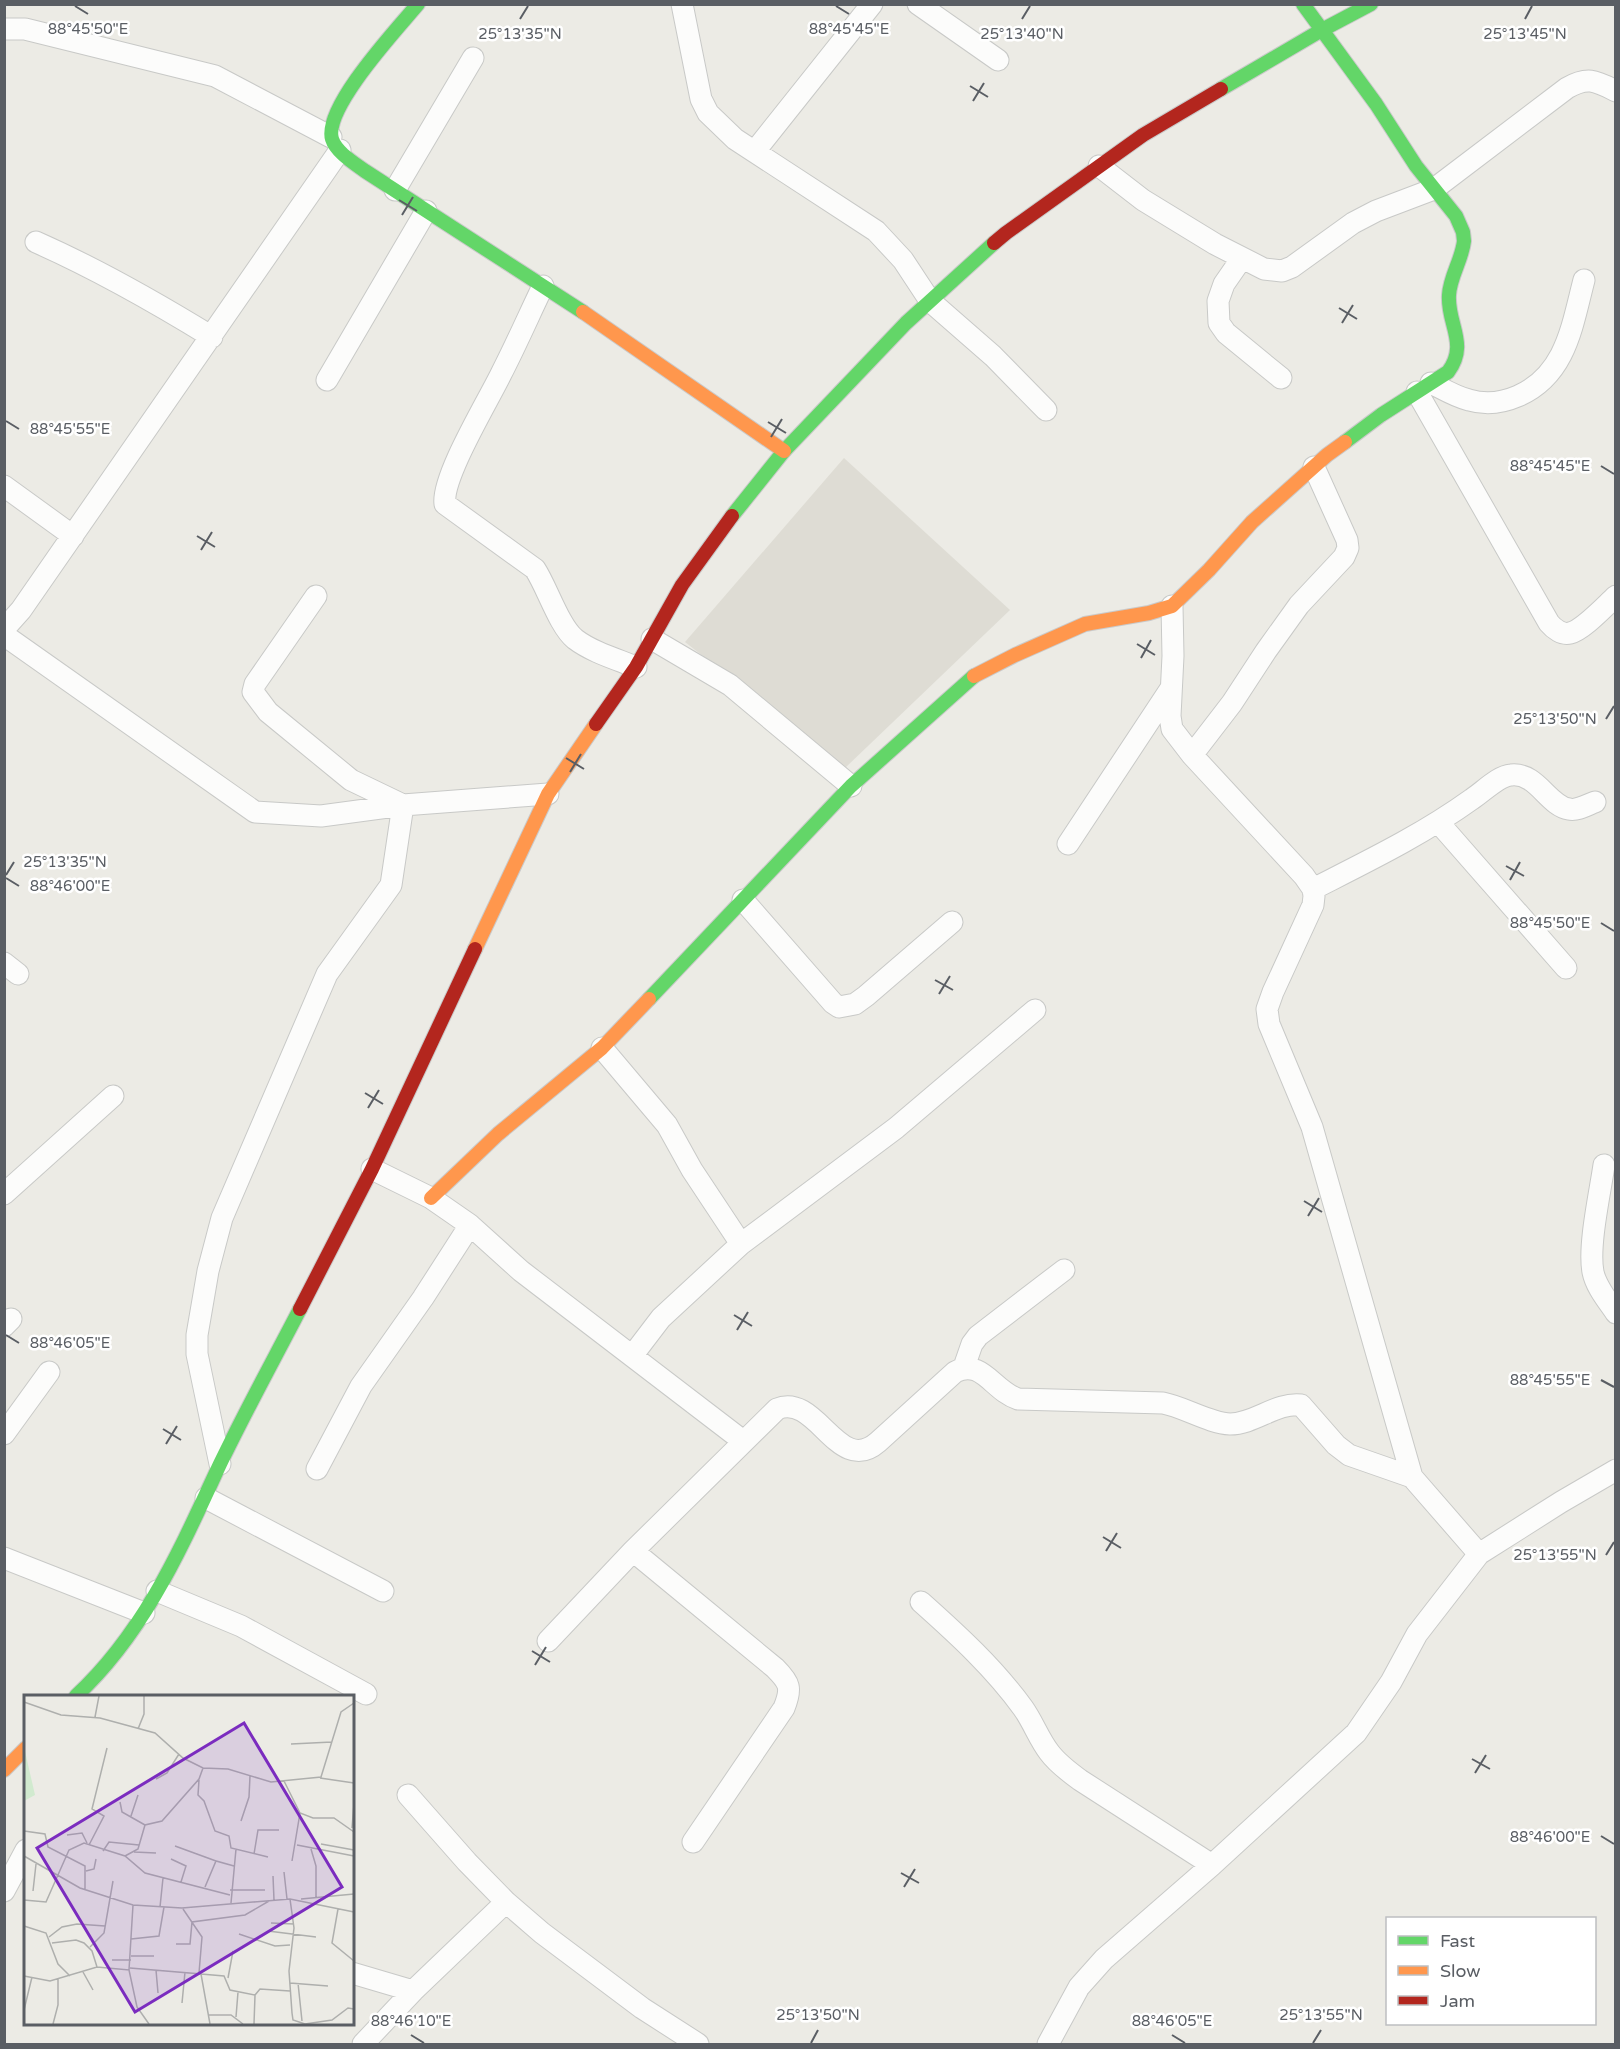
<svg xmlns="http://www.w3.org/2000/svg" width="1620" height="2049" font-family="'Varela Round',sans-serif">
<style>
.education{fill:#dedcd4}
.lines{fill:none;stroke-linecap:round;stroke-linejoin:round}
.street-casing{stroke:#c8c9c7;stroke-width:23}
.fast-casing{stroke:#cacaca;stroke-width:16}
.slow-casing{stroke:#cacaca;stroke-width:16}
.jam-casing{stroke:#cacaca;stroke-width:16}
.street{stroke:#fcfcfb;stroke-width:21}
.fast{stroke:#63d668;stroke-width:14}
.slow{stroke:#ff974d;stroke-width:14}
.jam{stroke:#b3261e;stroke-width:14}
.ticks{fill:none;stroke:#5a5e64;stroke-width:2}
.inset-road{fill:none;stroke:#aeafad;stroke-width:1.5}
.view{fill:#7b2cbf;fill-opacity:0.15;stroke:#7b2cbf;stroke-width:3}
.inset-edge{fill:none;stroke:#5a5e64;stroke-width:3}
.ticks-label{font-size:15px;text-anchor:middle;fill:#5a5e64;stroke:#fff;stroke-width:5;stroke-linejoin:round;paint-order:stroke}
</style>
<rect width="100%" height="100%" fill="#ecebe5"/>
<path class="education" d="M844,458L1010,610L845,768L685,642Z"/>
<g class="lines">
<g class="street-casing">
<path id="street" d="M682,4L701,99L708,113L735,139L876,231L903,260L930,301L993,356L1046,410
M918,4L998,60
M4,29H25L215,76L331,137
M755,151L872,4
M1099,166L1143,200L1215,244L1264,269L1282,271L1292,267L1353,223L1376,211L1434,189L1567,88C1588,76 1596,81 1616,91
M395,190L473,58
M36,242C97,269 155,302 212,337
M1242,258L1224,284L1218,301L1219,323L1226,333L1281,378
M543,286C529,315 516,345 501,374C488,401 441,478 445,504L535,569C547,587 559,626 575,639C592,652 616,659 636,667
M327,380L426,211
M1431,383C1443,389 1456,397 1469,400C1486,405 1502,403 1518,396C1566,375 1572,326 1584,280
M1417,392L1549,623C1554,629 1562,635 1570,633C1583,630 1605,606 1616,596
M4,486L73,536
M1172,606L1173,656L1170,716L1172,729L1192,755L1304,876L1313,889L1314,896L1313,905L1273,992L1267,1009L1269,1024L1312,1127L1412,1477L1479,1554
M4,629L21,610L340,150
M4,635L255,812L321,816L403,805L548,794
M652,639L730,685L851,786
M1192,755L1232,703L1266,651L1299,605L1344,557L1348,548L1347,540L1314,467
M1439,823L1566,968
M1068,844L1171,688
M1313,889C1368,861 1422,835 1472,799C1483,792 1498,776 1511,775C1537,772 1548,806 1569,809C1577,811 1587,805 1595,802
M743,900L833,1003L839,1007L855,1004L866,996L952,922
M4,963L18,974
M602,1048L667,1125L692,1170L741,1244L661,1318L632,1356
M1604,1165C1600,1193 1588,1246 1593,1272C1596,1287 1608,1301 1616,1313
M372,1169L431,1198L470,1225L521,1271L743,1441
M4,1194L113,1096
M741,1244L896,1128L1035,1010
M4,1326L11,1319
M964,1367L972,1344L978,1336L1064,1270
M4,1434L49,1372
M220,1464L197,1354V1335L208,1271L222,1218L327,974L391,885L403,805L351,780L268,712L253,692L255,684L316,596
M317,1469L361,1386L423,1298L470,1225
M206,1498L383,1591
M633,1551L775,1668C790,1683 792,1688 784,1708L693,1842
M4,1558L144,1613
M157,1591L241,1626L366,1694
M921,1602C958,1635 994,1668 1023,1708C1033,1722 1039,1739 1049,1752C1057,1763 1069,1772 1080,1780L1212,1865
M548,1641L633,1551L777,1409C817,1392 838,1477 878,1442L955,1372C982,1358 993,1391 1018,1399L1163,1403C1184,1407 1209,1423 1230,1424C1255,1424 1276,1402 1301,1405L1336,1445L1349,1455L1412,1477
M408,1795L467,1862L506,1902L542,1933L642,2008L698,2044
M4,1891L26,1850
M352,1973L413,1991
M363,2044L413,1991L506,1902
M1048,2044L1079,1987L1104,1959L1212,1865L1356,1733L1391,1682L1417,1634L1479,1554L1561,1502L1616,1470"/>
</g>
<g class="fast-casing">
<path id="fast" d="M418,4C398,28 323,108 332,139C336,152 354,163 365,171L583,312
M1303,4L1376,104L1416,166L1456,216L1463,232L1464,241C1462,260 1450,276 1449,295C1447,324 1469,344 1448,372L1381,415L1345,442
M1221,89L1320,31L1371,4
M732,516L784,451L906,323L994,243
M649,999L851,786L974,676
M76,1696C145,1632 181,1548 220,1464C245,1412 273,1361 300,1309"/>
</g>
<g class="slow-casing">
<path id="slow" d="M583,312L784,451
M974,676L1015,655L1085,624L1149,613L1172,606L1209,570L1252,522L1327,455L1345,442
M475,949L548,794L596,724
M431,1198L498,1134L602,1048L649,999
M4,1770L26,1748"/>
</g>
<g class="jam-casing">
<path id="jam" d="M994,243L1006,233L1143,135L1221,89
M596,724L636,667L682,585L732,516
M300,1309L372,1169L475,949"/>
</g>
<use href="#street" class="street"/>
<use href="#fast" class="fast"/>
<use href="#slow" class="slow"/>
<use href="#jam" class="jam"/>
</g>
<path class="ticks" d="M75,6L88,14M836,6L849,14M520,19L528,6M1022,19L1030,6M1525,19L1532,6M970,86L988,97M973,101L984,83M399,200L417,211M402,215L413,197M1339,308L1357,319M1342,323L1353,305M6,421L19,429M768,422L786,433M771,437L782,419M1601,466L1614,474M197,536L215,547M201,550L212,532M1137,644L1155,655M1141,658L1151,640M1606,719L1614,706M566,758L584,769M570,772L581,754M1506,866L1524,876M6,875L14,862M6,878L19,886M1510,880L1520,862M1601,923L1614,931M935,980L953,990M939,994L950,976M365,1093L383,1104M368,1108L379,1090M1304,1201L1322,1212M1308,1216L1319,1198M734,1315L752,1326M737,1330L748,1312M6,1335L19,1343M1601,1380L1614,1387M163,1429L181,1440M166,1444L177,1426M1103,1537L1121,1548M1106,1551L1117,1533M1606,1555L1614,1542M532,1651L550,1662M535,1665L546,1647M1472,1759L1490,1769M1475,1773L1486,1755M1601,1836L1614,1844M901,1873L919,1883M904,1887L915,1869M411,2035L424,2043M1172,2035L1185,2043M811,2043L818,2030M1313,2043L1321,2030"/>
<g transform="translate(24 1695)">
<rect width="330" height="330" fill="#ecebe5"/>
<path d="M0,52L11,100L0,106Z" fill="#d1eacf"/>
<path class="inset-road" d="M0,7L37,20L76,23L131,38L159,63L179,73L204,74L247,87L297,82L317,17L330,8M71,22L75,1M114,34L120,19V1M267,49L308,47M296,83L330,88M132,84L143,78L155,59M175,85L174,100L180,106L191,136L205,141L207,153L244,162M260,86L276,118L289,123H310L330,137M96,107L98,117L121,130M107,121L114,100M217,126L225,102L226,81M328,133L330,109M0,136L21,139L24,152L61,171V195M43,140L58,138L63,148M297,149L330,155M65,150L80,121L68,114L83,53M273,150L330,161M151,151L192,166M287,154L292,171V202M79,156L85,147L115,150M110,157L132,158M230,159L234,135H255M0,161L56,193L109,210L158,213L266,204L330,217M101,161L114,154L121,130L138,126L175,84L179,73M147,164L162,171L157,187M268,166L276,118M62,176L70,174L72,164M260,177L263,204M249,181L250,205M181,192L192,166L210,171M206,195H241M9,196L12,169M266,204L270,233L265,276L268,318L269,325L281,329M277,204L330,199M0,205L22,207L45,155L60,148L101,161L121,178L206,200M207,208L212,154M136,212L139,183M159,214L178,242L175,278M314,214L308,248L330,266M247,228L270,229M0,231L22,238L34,269L46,281M244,236L292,242M215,239L251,251L266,250M25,242L38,232L53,229L81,231M107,244L135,241L140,212M28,248L52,245L60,248L68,256L73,272M152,249H166L168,227L221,220L245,206M66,252L80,238L89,186M107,261H130M88,265H107M106,273L177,279L186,329M105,275L113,312L125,329M132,275L134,298M59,277L69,295M177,279L200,281L206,295L231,300L230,329M0,281L26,286L73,272L105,275L109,210M204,283L209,256M266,288L304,291M274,288L278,326M231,300L236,294L266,296M158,308L161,277M0,315L8,282M184,320H207L219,329M212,322L214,297M29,329L34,310V284M281,329L308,325L324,313L330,314"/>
<path class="view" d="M220,28L318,192L111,317L13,153Z"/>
<rect width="330" height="330" class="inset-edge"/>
</g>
<g class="ticks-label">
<text x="88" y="34">88°45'50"E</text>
<text x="849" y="34">88°45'45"E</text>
<text x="520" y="39">25°13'35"N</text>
<text x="1022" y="39">25°13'40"N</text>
<text x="1525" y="39">25°13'45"N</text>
<text x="70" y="434">88°45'55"E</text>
<text x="1550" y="471">88°45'45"E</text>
<text x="1555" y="724">25°13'50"N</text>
<text x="65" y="867">25°13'35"N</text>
<text x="70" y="891">88°46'00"E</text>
<text x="1550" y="928">88°45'50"E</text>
<text x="70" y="1348">88°46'05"E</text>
<text x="1550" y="1385">88°45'55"E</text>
<text x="1555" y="1560">25°13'55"N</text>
<text x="1550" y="1842">88°46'00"E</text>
<text x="818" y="2020">25°13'50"N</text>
<text x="1321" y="2020">25°13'55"N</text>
<text x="411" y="2026">88°46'10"E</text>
<text x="1172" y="2026">88°46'05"E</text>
</g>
<rect width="1620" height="2049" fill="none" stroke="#5a5e64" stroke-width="12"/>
<rect x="1386" y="1917" width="210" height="108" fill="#ffffff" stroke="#bdbfc1" stroke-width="1.5"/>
<rect x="1398" y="1936" width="30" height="9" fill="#63d668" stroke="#bdbfc1" stroke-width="1.5"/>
<text x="1440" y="1947" font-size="18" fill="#5a5e64">Fast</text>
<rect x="1398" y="1966" width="30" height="9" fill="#ff974d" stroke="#bdbfc1" stroke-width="1.5"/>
<text x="1440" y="1977" font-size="18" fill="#5a5e64">Slow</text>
<rect x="1398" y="1996" width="30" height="9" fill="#b3261e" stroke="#bdbfc1" stroke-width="1.5"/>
<text x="1440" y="2007" font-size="18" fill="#5a5e64">Jam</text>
</svg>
